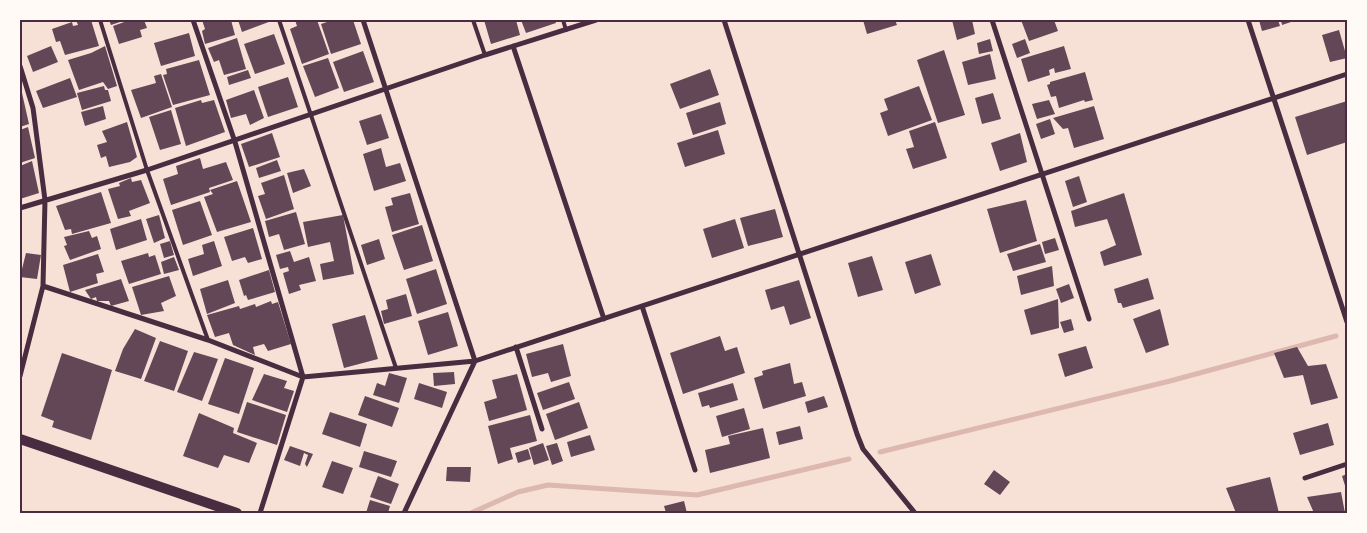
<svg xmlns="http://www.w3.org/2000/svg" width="1367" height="533" font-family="Poppins,sans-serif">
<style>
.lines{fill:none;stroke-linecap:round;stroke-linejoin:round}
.stream{stroke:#dcb8b0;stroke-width:5}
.building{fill:#644757}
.service{stroke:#4a2c40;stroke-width:4}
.minor{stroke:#4a2c40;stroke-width:5}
.secondary{stroke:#4a2c40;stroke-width:10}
.neatline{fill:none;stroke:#4a2c40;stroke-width:2}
</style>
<rect width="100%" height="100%" fill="#f7e1d7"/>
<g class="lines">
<path class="stream" d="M880,452L1170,381L1336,336
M471,513L518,492L548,485L697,495L849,459"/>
</g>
<path class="building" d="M76,20H91L99,46L65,55L60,41L56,42L52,29L72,22L73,26L78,25Z
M109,20H126L111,25Z
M130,20H144L147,28L140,30L142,37L119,44L113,26Z
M202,20H231L235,35L205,44L202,31L205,29Z
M238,20H274L242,32Z
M295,20H317L329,54L302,64L290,29L297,26Z
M333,20H353L361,44L331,54L321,24Z
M484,20H516L520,35L491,44Z
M521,20H555L556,23L526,33Z
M863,20H895L897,25L867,34Z
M952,20H972L975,34L957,40Z
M1021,20H1054L1058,31L1029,41Z
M1259,20H1278L1280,26L1262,31Z
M1281,20H1297L1282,25Z
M1339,30L1347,58L1330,62L1322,35Z
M189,33L195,56L161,66L154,43Z
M274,34L285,64L255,74L244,44Z
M237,38L246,69L224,75L219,60L214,62L208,48Z
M990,39L993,51L979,54L977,43Z
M1025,39L1030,53L1017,58L1012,44Z
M51,46L58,62L33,72L27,56Z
M105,46L117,86L108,89L103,82L79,90L68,60L91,53Z
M1064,46L1071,69L1055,73L1054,68L1049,70L1050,75L1028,82L1021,59Z
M944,50L965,115L938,123L917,60Z
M363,51L374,82L344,92L333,62Z
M990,54L996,79L968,85L962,62Z
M328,58L339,88L315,97L303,66Z
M199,60L210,95L173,105L163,75L167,74L166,69Z
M710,69L719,95L680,109L670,84Z
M248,70L251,78L229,85L227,77Z
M1085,72L1093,100L1085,102L1084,100L1059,108L1056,96L1051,97L1047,85L1050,84V82Z
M161,74L172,107L141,118L131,90L156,83L154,76Z
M288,77L298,107L268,117L258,87Z
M70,78L77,97L43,108L36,91Z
M104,86L105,90H108L111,101L82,110L77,93Z
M919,86L932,120L888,136L880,113L888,110L884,99Z
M254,90L264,118L250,125L246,114L231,118L226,100Z
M22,93L29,124L20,127V94Z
M993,93L1001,119L982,124L975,98Z
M201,100L202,103L214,100L225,132L186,146L175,108Z
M1049,100L1055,114L1037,119L1032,104Z
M1347,101V142L1307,155L1295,117Z
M720,102L726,124L693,135L686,113Z
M103,106L106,119L85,126L81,112Z
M1094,106L1104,139L1074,148L1068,128L1063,129L1053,118Z
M171,110L181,144L160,150L149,117Z
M381,114L389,138L367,145L359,121Z
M1050,119L1055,134L1041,139L1036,124Z
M127,122L137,157L130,162L109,167L106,156L101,158L97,145L107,142L102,131Z
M935,122L947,158L913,169L906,149L914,147L909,131Z
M28,127L35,158L20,163V130Z
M718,130L725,154L685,167L677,143Z
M272,133L280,157L249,167L241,144Z
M1020,133L1027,162L1000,171L991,143Z
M381,148L386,167L400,163L406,181L374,191L363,154Z
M200,158L203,169L226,162L233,180L209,188L210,192L171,205L163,179L178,174L176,166Z
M277,160L281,171L259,178L256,168Z
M32,161L39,193L20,199V166Z
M304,169L311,186L293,193L287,173Z
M284,175L294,209L266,219L258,196L265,194L261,183Z
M1079,176L1087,202L1073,207L1065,181Z
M131,178L132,182L141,180L150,203L129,211L131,216L118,219L108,189L120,186L119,183Z
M237,181L251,222L217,232L204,197L213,194L210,190Z
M101,192L111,223L72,234L71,229L65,230L56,206Z
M410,193L419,224L392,232L385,207L393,205L391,198Z
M1124,193L1142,255L1104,266L1100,252L1116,245L1107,219L1075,227L1071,211Z
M1026,200L1037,241L1000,253L987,209Z
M200,201L212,235L183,245L172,210Z
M775,209L783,237L748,246L740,218Z
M296,212L305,244L284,250L279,234L269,237L265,221Z
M159,215L165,238L154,243L146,219Z
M343,215L354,274L323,280L320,264L334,261L330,242L308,247L303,222Z
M141,219L147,240L116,250L110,229Z
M735,219L744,248L712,258L703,229Z
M422,225L433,261L404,270L392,235Z
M253,228L262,259L248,263L245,257L232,261L224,237Z
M89,231L92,238L97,236L101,249L70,260L64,246L67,245L64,237Z
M1055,238L1059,250L1045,254L1042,242Z
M379,239L385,259L367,265L361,245Z
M170,241L174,255L164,258L160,244Z
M214,241L222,266L193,276L188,259L204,254L202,245Z
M1040,244L1046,262L1013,271L1007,254Z
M290,251L294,262L309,257L316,281L299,285L301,290L289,294L283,273L289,271L288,267L280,269L276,255Z
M26,253L41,255L37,279L20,277Z
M148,253L149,257L155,255L161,274L129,284L121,261Z
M98,254L104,272L96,274L98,283L70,292L63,265Z
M931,254L941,285L915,294L905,262Z
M872,256L883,290L858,297L848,263Z
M174,257L179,270L164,274L161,262Z
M1052,266L1054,286L1021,295L1017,276Z
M436,269L447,304L417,314L406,279Z
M269,270L275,292L248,300L246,295L244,296L239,280Z
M169,276L176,296L161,303L164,311L141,315L132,287Z
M1148,278L1154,299L1123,308L1121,303H1118L1114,289Z
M121,279L129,301L111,306L109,301H97L96,297L91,299L85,290Z
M228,280L235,303L207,314L200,289Z
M799,280L811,318L790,325L784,306L771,310L765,290Z
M1069,284L1074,298L1061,303L1056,289Z
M406,294L412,316L384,324L381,311L388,309L386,300Z
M1058,299L1059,328L1031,335L1024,310Z
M271,301L272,304L278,302L291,344L268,351L264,344L253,347L255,355L233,345L229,333L215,337L207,315L239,306L240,309L255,304L256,307Z
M1160,309L1169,345L1146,353L1133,319Z
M448,312L458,346L428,355L418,321Z
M365,315L378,359L344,368L332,324Z
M1071,319L1074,330L1064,333L1060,322Z
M135,329L156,338L141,379L115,371L123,349Z
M720,336L725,351L737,347L745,373L683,394L670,353Z
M160,341L188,351L174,391L144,381Z
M563,344L571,376L551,382L548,373L532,377L526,354Z
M1086,346L1093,368L1065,377L1058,354Z
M1297,347L1308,366L1326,364L1338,398L1311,405L1303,375L1284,378L1274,353Z
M194,352L218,359L202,401L177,392Z
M62,353L112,370L91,440L52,427L54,421L41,416Z
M225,358L254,368L239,414L208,404Z
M790,363L794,384L802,382L806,396L763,409L754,378L763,375L762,371Z
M454,372L455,384L434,386L433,373Z
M389,373L407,378L399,403L373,395L377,383L385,386Z
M264,374L287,381L284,388L294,391L287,412L252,400Z
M517,374L527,410L489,421L484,402L497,398L492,380Z
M569,382L575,399L543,410L537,393Z
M419,383L447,392L442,408L414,399Z
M733,383L738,400L710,408L709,405L702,407L698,393Z
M365,396L399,408L392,427L358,415Z
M824,396L828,407L808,413L805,402Z
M247,402L286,415L277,445L237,432Z
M579,402L588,428L555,440L546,414Z
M744,408L750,429L722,437L716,416Z
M330,412L367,424L360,447L322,434Z
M199,413L234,428L233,433L257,443L249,463L224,455L218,468L183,456Z
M530,415L537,441L510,448L513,459L498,464L488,426Z
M1328,423L1334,445L1300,455L1293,433Z
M800,426L803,439L779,445L776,432Z
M763,428L770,458L710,473L705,450L730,444L728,436Z
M590,435L595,450L571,457L567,442Z
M543,443L549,460L534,465L529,448Z
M557,443L563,461L552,465L546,446Z
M290,446L313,454L307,467L305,464L308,455L304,453L300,466L284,460Z
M528,449L531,459L518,463L515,453Z
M364,451L397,461L391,477L359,467Z
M332,461L353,468L343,494L322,487Z
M447,467H471L470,482L446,481Z
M994,470L1010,482L1000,495L984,484Z
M1347,474V492L1342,476Z
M378,476L399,484L391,504L370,497Z
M1270,477L1279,513H1236L1226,488Z
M1341,492L1345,513H1314L1307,497Z
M370,500L390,506L388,513H366Z
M684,501L687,513H666L664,506Z"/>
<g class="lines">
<path class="service" d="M100,20L147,170L208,340
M279,20L396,368
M473,20L485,55
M563,20L566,30"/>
<path class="minor" d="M193,20L235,142L303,377L260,513
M363,20L475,361L404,513
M724,20L857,434L863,449L915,513
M992,20L1089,319
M1248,20L1347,322
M513,46L604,319
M20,66L33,108L45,200L43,286L20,376
M20,208L147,170L485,55L596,20
M43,286L208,340L303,377L475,361L1347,74
M642,306L695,470
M516,347L542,429
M1305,478L1347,464"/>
<path class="secondary" d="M20,439L237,513"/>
</g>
<rect width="1367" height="533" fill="none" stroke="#fffaf5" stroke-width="42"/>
<rect x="21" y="21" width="1325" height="491" class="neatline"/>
</svg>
